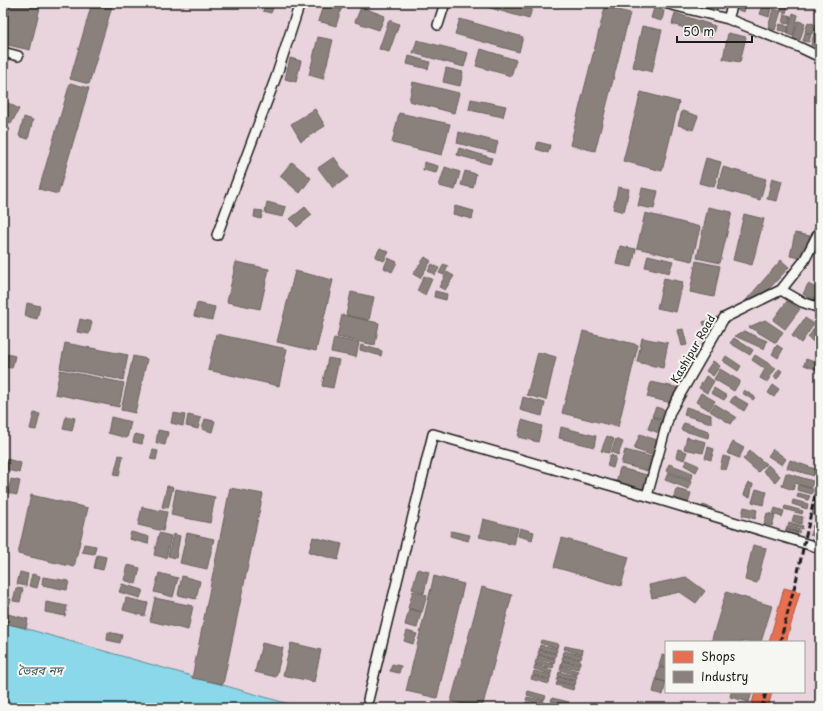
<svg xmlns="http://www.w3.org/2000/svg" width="823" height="711" font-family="'Playpen Sans','Noto Sans Bengali',sans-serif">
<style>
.built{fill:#e9d3dd;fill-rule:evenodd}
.water{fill:#8ad8e9;stroke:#5e8d97}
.shops{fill:#e76f51;stroke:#aa5641}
.industry{fill:#8a817c;stroke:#69635f}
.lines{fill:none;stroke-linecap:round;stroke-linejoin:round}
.minor-casing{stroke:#1c1c1c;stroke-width:12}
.minor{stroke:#f6f6f2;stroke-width:9}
.rail{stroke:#1c1c1c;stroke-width:3;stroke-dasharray:6 3;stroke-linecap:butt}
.labels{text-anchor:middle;stroke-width:4;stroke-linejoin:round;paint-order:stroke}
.street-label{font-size:11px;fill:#1c1c1c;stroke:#f6f6f2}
.water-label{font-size:12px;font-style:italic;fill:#3d545a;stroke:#f6f6f2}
</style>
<rect width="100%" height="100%" fill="#f0e6e8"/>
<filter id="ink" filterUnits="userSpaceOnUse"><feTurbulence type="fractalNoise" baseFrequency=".025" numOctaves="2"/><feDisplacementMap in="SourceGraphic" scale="8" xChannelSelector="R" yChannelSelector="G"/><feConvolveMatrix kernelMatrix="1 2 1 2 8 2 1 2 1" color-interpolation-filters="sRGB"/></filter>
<g filter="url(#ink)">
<path class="built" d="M3,3H820V708H303L3,622ZM666,642H804V692H666Z"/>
<path class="water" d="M3,622L303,708H3Z"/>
<path class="shops" d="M784,588L800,592L786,642H769Z
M755,692H772L768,708H751Z"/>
<path class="industry" d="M3,3H41L30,50L3,44Z
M92,3H113L89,84L70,79Z
M324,3H343L336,26L318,21Z
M473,3H531L533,4L529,19Z
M714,3H722L721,7L713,5Z
M737,3H746L744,12L735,9Z
M783,3H789L786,13L781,11Z
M265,6L273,8L271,13L263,11Z
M763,6L771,8L769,17L760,14Z
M361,7L385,16L379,30L355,22Z
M605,7L630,13L595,151L570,145Z
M654,8L664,11L662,21L651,18Z
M773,9L781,11L775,30L768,28Z
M675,13L715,26L712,37L672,24Z
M793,13L798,15L793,36L787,34Z
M785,14L791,16L789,24L783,23Z
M460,19L523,37L519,52L455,34Z
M389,20L399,24L389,52L379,49Z
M798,21L805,23L800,40L793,39Z
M817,21L820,22V35L817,46L811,45Z
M808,22L814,24L812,34L805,32Z
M780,24L789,27L788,32L778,30Z
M642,26L662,30L652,72L633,67Z
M728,33L746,37L740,62L723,59Z
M805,33L811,34L809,42L803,41Z
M318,37L333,40L323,79L309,75Z
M417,40L468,53L464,67L413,53Z
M481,49L516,60L511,76L476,66Z
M409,56L430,62L428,69L407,64Z
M290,58L301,61L296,82L285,79Z
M446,68L463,72L460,86L443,82Z
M413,82L459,93L454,113L409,101Z
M70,83L89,88L58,194L39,189Z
M641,92L679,102L662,171L623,161Z
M471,99L506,106L503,117L469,110Z
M3,100L19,109L11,124L3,120Z
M315,109L325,126L301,141L291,124Z
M682,111L698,116L693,130L678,125Z
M399,113L450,124L442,155L392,143Z
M24,117L33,120L28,139L19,136Z
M3,126L10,129L6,136L3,135Z
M459,132L498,142L495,153L457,143Z
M538,142L550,145L548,153L536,149Z
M459,148L492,158L490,164L457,155Z
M334,157L348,177L333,188L318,168Z
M706,158L721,162L714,187L699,183Z
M292,162L311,178L300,193L280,176Z
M424,162L438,166L436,173L423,170Z
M445,167L460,172L455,190L439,186Z
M723,167L766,179L760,200L717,188Z
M465,171L476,174L473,188L461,185Z
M772,178L782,181L777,201L767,199Z
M618,187L629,189L624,212L613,209Z
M642,188L658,191L654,209L638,206Z
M267,202L286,207L283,217L265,213Z
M455,206L474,211L472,219L453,214Z
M305,207L312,215L297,227L290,219Z
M708,207L732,212L720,263L697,258Z
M255,210L263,211L261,219L254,217Z
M645,213L700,227L692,261L637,248Z
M744,214L764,219L752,265L733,260Z
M795,233L810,236L805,259L790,256Z
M620,246L636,249L632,267L616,264Z
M380,248L389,252L384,261L375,257Z
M648,255L673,261L669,273L645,267Z
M425,257L431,261L420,278L413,274Z
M388,258L397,262L392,272L384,268Z
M781,260L789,267L748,312L741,306Z
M696,261L720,266L714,297L690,292Z
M236,262L269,269L260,309L227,302Z
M432,264L439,268L435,275L428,271Z
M444,264L448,266L444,275L439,273Z
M295,271L333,280L316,351L277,342Z
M447,272L454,276L445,290L439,287Z
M424,276L432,279L425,295L417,291Z
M664,278L683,282L676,312L657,308Z
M808,284L820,290V303L803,294Z
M435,291L447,294L446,300L434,297Z
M351,292L374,297L369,320L346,315Z
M787,301L800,309L785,329L773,320Z
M27,303L40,306L37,319L25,316Z
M197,303L215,307L212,320L194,316Z
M342,315L379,323L375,345L337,337Z
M719,317L724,326L707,332L703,322Z
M805,318L814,324L801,343L792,336Z
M80,319L92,322L89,334L77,332Z
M765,320L783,332L776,343L749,327Z
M818,322L820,323V333L814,342L808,338Z
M683,329L687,345L682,346L678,330Z
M583,331L638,345L618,427L562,413Z
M744,331L767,341L764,349L735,336Z
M216,334L287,349L279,386L208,370Z
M334,338L359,343L356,357L331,352Z
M642,338L668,343L663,368L637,362Z
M734,338L753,350L750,355L730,343Z
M65,343L128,355L123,380L60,368Z
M361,345L382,351L381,356L360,350Z
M777,345L783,349L778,358L772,354Z
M538,352L556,357L546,400L527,395Z
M7,354L15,356L12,368L4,367Z
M687,355L694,357L691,367L684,365Z
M755,355L776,368L767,382L760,378L765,369L752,360Z
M133,356L147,359L135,413L121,410Z
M726,356L741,366L738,371L723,361Z
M328,358L339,360L333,388L322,386Z
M806,359L820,364L818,370L804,365Z
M713,361L720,366L713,376L706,371Z
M683,368L692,370L689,385L680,383Z
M720,369L740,381L734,391L714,379Z
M779,369L782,371L777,379L774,377Z
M60,370L124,383L119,407L55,394Z
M706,376L714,381L707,393L699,388Z
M651,382L684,389L680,405L647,397Z
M773,385L779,389L774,397L768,393Z
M714,388L727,396L724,400L711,393Z
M744,390L755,397L753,400L742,393Z
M701,393L715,401L709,410L696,402Z
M734,396L748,404L744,411L730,402Z
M523,397L545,403L542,416L520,410Z
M715,404L736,417L731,424L710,411Z
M656,407L673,413L670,422L652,416Z
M686,407L711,415V423L684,415Z
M34,413L40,414L36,430L30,429Z
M173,413L185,415L183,426L171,423Z
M188,415L201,418L198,429L186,426Z
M66,416L75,418L72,431L63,429Z
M111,417L131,422L127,438L108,433Z
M652,417L669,423L665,435L648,429Z
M205,419L215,421L212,432L202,429Z
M522,420L542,426L538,442L518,437Z
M684,423L709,431L708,438L681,430Z
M561,427L596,436L594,447L559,438Z
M158,430L168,432L165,445L156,443Z
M135,434L144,436L142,444L133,442Z
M640,434L662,442L657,457L634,449Z
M607,436L614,439L609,453L601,451Z
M687,437L706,442L703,453L684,449Z
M616,439L623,442L618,455L611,452Z
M733,442L744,448L739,458L727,453Z
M708,447L714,449L711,460L705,458Z
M678,449L687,452L684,460L676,457Z
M773,449L786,459L782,465L768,456Z
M153,450L158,451L156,460L150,459Z
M625,450L652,457L648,471L621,464Z
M750,451L766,464L758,472L743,459Z
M119,455L123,456L119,476L114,475Z
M610,455L616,457L613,468L607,466Z
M723,456L730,458L726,470L720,468Z
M7,459L21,463L19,473L4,469Z
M687,460L699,466L696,472L684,465Z
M790,460L815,469L814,476L787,468Z
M669,464L693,473L690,480L666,471Z
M768,465L780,476L775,482L763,471Z
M620,468L647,475L643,490L616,482Z
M668,473L692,482L689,489L665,480Z
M786,473L813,481L811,488L795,483L793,490L782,486Z
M11,479L20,481L17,495L8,493Z
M748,483L753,484L750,497L744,495Z
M798,485L813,489L812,494L797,490Z
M167,486L173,487L168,508L162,507Z
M230,488L263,494L223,684L192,678Z
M176,489L215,497L210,523L171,515Z
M676,489L691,493L688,504L673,501Z
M756,489L767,492L763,505L752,502Z
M798,493L810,496L808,500L797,497Z
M31,495L88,508L74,567L18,554Z
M817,497L820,498V516L812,514Z
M793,500L808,504L807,509L792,504Z
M703,505L712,508L711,513L702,510Z
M785,506L803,511L802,514L784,509Z
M142,507L167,512L163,531L138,525Z
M744,507L757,510L755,519L742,515Z
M775,508L784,511L782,517L773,514Z
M767,513L775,515L772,526L764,524Z
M794,515L803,517L801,524L792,521Z
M483,519L518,528L514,545L479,537Z
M789,522L803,526L802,529L788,525Z
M813,525L820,527V538L810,535Z
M787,526L800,530L799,533L786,529Z
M520,528L534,532L532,540L518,536Z
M786,529L798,532L796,538L784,534Z
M451,531L470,535L468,541L450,536Z
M131,532L149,537L148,544L129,539Z
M159,533L171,536L166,558L154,555Z
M187,533L214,539L207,569L180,563Z
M173,534L180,536L176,558L168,556Z
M313,537L342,544L338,560L309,552Z
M562,538L629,557L621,586L554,567Z
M84,544L96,546L94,554L82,552Z
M753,545L766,548L757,583L745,580Z
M97,555L106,557L103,570L94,568Z
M128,565L140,568L136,584L124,580Z
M418,569L429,572L424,593L412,589Z
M20,572L28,574L26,586L17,584Z
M159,573L178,578L173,597L154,592Z
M32,574L40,576L37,588L29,586Z
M182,576L200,581L196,599L178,595Z
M434,576L464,584L437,698L406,691Z
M43,577L69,581L67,590L42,585Z
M686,577L705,591L696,603L680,592L652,598L649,585Z
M122,584L143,590L140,598L119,592Z
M482,587L512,595L482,708H479L451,701Z
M16,588L23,589L20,602L13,601Z
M413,591L427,595L422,612L408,608Z
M726,592L772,606L761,642H711Z
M3,597L11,599L9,606L3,604Z
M126,598L148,603L145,616L123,610Z
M155,598L193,606L188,630L150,621Z
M46,602L67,606L65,616L45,612Z
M409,609L421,612L417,628L405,625Z
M3,613L28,619L26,628L3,623Z
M407,631L417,634L413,644L404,641Z
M108,632L122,635L120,643L107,640Z
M541,640L558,644L557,648L540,643Z
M262,643L283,648L276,677L255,672Z
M291,643L321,650L314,682L283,675Z
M540,645L557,649L556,653L539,649Z
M565,646L583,650L582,654L564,649Z
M539,650L556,654L555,658L538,654Z
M564,651L582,655L581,659L563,655Z
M538,655L555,659L554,663L537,659Z
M662,655L666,656V668L659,666Z
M563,656L580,660V664L562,660Z
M536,660L554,665L553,668L535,664Z
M562,661L579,665L578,669L561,665Z
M392,664L401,666L399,673L390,671Z
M535,665L552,670L551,674L534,669Z
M561,666L578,671L577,675L560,670Z
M659,667L666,669V682L656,679Z
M534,671L551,675L550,679L533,675Z
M559,672L577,676L576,680L558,676Z
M532,676L550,680L549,684L531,679Z
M558,677L576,681L575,685L557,681Z
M656,680L666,682L663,695L653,692Z
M557,682L574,686L573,690L556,685Z
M528,691L546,696L544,700L527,695Z
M731,692H752L749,702L730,697Z
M527,697L544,701L543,705L526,700Z
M552,698L569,702L568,706L551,701Z
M526,702L543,706V708H535L525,706Z
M551,703L568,707V708H556L550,707Z"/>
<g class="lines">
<g class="minor-casing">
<path id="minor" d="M664,3L728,19L799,47L820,57
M728,19L733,3
M438,25L445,3
M3,52L18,56
M217,235L276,77L300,3
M781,290L802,302L820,308
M647,496L670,412L724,318L781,290L804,261L820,230
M368,700L433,434L647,496L820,548"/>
</g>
<use href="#minor" class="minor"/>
<path class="rail" d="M780,642L797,577L804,544L820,473
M762,708L766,692"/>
</g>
</g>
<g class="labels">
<g class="street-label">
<text transform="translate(693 349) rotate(-60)" y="4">Kashipur Road</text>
</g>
<g class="water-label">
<text x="40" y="675">ভৈরব নদ</text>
</g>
</g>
<rect width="823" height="711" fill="none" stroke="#f6f6f2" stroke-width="16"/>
<rect x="8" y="8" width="807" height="695" fill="none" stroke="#1c1c1c" stroke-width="1.5" filter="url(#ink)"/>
<rect x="665" y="641" width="140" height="52" fill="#f6f6f2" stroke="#9f9f9c"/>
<rect x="673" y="651" width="20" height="12" fill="#e76f51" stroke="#9f9f9c"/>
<text x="701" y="661" font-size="12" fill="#1c1c1c">Shops</text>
<rect x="673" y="671" width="20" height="12" fill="#8a817c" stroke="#9f9f9c"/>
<text x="701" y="681" font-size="12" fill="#1c1c1c">Industry</text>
<path d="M677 36v6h75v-6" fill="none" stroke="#1c1c1c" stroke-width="2"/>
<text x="683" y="36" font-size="12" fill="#1c1c1c" stroke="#f6f6f2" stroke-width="3" paint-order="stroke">50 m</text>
</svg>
